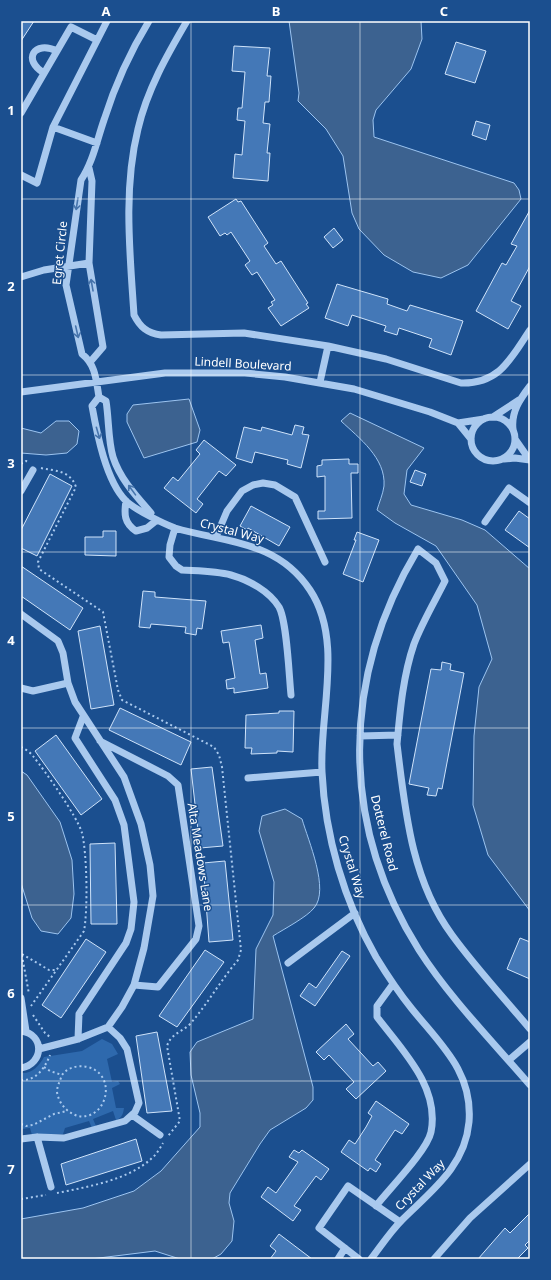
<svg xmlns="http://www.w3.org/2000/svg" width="551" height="1280" font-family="'Noto Sans',sans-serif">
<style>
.green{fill:#2e69ad}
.water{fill:#3c6290;stroke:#9cc4f0}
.building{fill:#4478b7;stroke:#cfe3fa}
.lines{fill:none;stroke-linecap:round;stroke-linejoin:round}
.path{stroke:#a9c9ee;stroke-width:2;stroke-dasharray:2 3;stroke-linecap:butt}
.minor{stroke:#a9c9ee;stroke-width:7}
.oneway{stroke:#4674ac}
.grid{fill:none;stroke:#fff;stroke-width:1;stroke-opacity:0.55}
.labels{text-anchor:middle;stroke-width:3;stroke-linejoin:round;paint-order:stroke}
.street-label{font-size:12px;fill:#fff;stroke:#1b4f8f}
.neatline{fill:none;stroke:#fff;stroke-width:1.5}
.grid-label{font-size:13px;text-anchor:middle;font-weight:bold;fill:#fff}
</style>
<rect width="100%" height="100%" fill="#1b4f8f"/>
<path class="green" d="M102,1039L112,1044L118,1054L107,1059L112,1082L118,1081L120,1084L112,1088L116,1108H124C123,1114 122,1118 116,1120L113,1111L93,1119L96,1126L92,1128L89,1121L65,1128L63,1134L32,1135L30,1128L21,1129V1073C32,1074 39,1066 44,1057L82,1051Z"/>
<path class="water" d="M289,21H421L422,39L411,69L376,110L373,120L374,137L514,183L519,190L521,199L468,265L441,278L413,272L384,255L359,229L352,213L343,156L326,129L298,101L299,93Z
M189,399L200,430L197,442L144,458L127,422V414L133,405Z
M350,413L424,448L407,470L404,494L411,505L462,520L485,530L530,569V911L488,855L473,805L474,736L479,687L492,659L477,605L436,546L395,523L377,510C379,503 383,494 384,486C386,458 359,438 341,421Z
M56,421H69L79,431L77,444L67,453L46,455L21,453V428L41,433Z
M21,771L27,775L60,822L72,860L74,894L71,918L58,934L41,931L32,918L21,883Z
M285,809L302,819C308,840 330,890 314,908C307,917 284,929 273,936L313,1087V1100L306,1108L270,1130L260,1144L230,1193L229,1203L234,1221L232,1241L221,1254L212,1259H180L155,1251L91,1259H21V1219L83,1208L134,1191L161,1171L200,1127V1113L191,1075L190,1052L197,1042L253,1019L256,949L273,915L274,882L259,831L262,816Z"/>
<path class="building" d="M21,21H34L21,41Z
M456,42L486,51L475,83L445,74Z
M234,46L270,48L267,76H271L269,102H265L263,123L270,124L267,153H270L268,181L233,178L235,154L242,155L245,121L237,120L238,108H242L245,72L232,71Z
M476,121L490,125L486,140L472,135Z
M236,199L238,202L241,201L268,243L264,246L276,264L281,261L308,303L306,304L309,308L281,326L268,308L273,305L271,302L275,300L257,272L252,275L245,265L250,261L231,232L227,235L225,233L220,236L208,217Z
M530,210V266L511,301L521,306L508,329L476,311L502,263L506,265L517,246L511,244Z
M334,228L343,240L333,248L324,237Z
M337,284L388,299L387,304L407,311L410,305L463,321L451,355L429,347L432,339L399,328L397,335L384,331L386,326L352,315L348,326L325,318Z
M295,425L304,427L302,434L309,435L301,468L287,464L288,460L255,452L252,463L236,458L244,427L261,431L262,427L292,435Z
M204,440L236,465L226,476L219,471L197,499L203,504L196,513L164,488L173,477L178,481L200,454L196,450Z
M349,459V464H358V473H351L352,518L318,519V511H325V476L317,477V466L322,465V460Z
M415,470L426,474L422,486L410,482Z
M50,474L72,486L37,556L21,548V530Z
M251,506L290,527L279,546L248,528L247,530L240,526Z
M519,511L530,519V548L505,530Z
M103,531H116V556L85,555V537H103Z
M357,532L379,540L363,582L343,574L356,540H354Z
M21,566L83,608L70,630L21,596Z
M143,591L155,592V597L206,601L202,629L197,628L196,635L185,633L186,627L151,624L150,628L139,627Z
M261,625L263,638L255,640L260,674L266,673L268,688L234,693V688L227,689L226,680L235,678L229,642L223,643L221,631Z
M100,626L114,705L91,709L78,631Z
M442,662L451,664L450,670L464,673L442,789L438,788L436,796L427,795L429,788L409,784L431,669L441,670Z
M120,708L191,742L181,765L109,730Z
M279,711H294L293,752L277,751V753L251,754L252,748H245L246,715L279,713Z
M56,735L102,799L81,815L35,751Z
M212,767L223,846L200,848L191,769Z
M115,843L117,924H91L90,844Z
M225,861L233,940L209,942L203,863Z
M520,938L530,942V979L507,969Z
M86,939L106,952L61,1018L42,1005Z
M205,950L224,962L177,1027L159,1016Z
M342,951L350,956L315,1006L300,996L309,983L316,988Z
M346,1024L354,1034L348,1039L373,1066L378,1062L386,1071L356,1099L346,1089L354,1082L329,1055L324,1060L316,1052Z
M157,1032L172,1111L147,1113L136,1036Z
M376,1101L409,1124L402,1134L395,1130L375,1160L381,1164L376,1172L370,1168L368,1171L341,1152L349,1140L355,1144L366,1127L372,1116L368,1113Z
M136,1139L142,1161L66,1185L61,1164Z
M294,1150L299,1153L302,1150L329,1169L321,1180L316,1176L294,1206L301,1210L293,1221L261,1197L268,1187L276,1193L298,1162L289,1157Z
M530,1213V1240L525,1245L528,1248L517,1259H478L505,1228L510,1233Z
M279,1234L312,1259H270L276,1251L270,1246Z"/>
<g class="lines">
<path class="path" d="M21,464L26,461L30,462
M41,468C55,471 70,470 76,487L43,552L38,562L39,569L103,612L118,690L122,700L214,747L219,755L222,767L241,950L238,960C221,980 208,1003 191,1023C183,1032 171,1033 167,1046L180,1121L168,1136
M21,747C25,749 30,752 33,756C45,771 77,816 82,833C87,853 88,910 84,931L31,1006
M21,940V945
M21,950L29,994
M22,954L49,970H57
M33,1015L45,1033L50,1037
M44,1067L50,1071L62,1075C69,1065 85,1064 95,1070C112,1080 108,1108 90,1115C75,1121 59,1107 57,1092C57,1086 60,1081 62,1075
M21,1080C36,1081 45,1068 50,1055
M21,1124L26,1126L33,1125L54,1114L67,1111
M57,1193C87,1187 129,1180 152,1158C157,1154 160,1148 163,1143
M21,1199L46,1195"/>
<path class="minor" d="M149,21C130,52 115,85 104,120C97,140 93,162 81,180L66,285L82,354C96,365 96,380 99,397L92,406C97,434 106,481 126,501C136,510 162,523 175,528C226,543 277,540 310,590C344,641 319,714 322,772C325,836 344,901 376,957C387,975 399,993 412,1009C441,1045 473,1072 469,1122C465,1167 431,1191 402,1220C390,1232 381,1246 371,1259
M187,21C167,55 147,90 138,129C123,189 130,254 134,315C140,327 147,333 161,335L244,333L328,346L386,359L461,383C500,384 511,358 530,330
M44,73C22,60 34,40 57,51
M21,113L71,27L97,40
M53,127L97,143
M89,168L92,181L89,263L103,347L91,361
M21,175L37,183L53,127L107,21
M21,277L44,270L89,263
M320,382L328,346
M21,392L165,373H245L285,377L354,389L430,412L458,423L471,439
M99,397L106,401C109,419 108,440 113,457C120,479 137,497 151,513
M493,417L519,400
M471 439a22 22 0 1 1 44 0a22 22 0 1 1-44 0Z
M458,423L484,419
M513,429C511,412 520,399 530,386
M515,439L529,459
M504,459L515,458L530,460
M21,491L33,470
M126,501C124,514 124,523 136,531L147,528L157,520
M485,522L509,488L530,503
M175,528L170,545L169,557L176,566L182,570C198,571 216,571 231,575C249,580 269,591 279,607C287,621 289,676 291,695
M216,537L227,511L242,491L253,485L263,483L275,485L295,497L325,562
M21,614L58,641L63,653L68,683L75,702L124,777L141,824L150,865L153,896L144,948L134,985L122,1007L108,1027L78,1039L39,1049
M21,688L33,691L68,683
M360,736L398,735
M100,741L168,776L178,785L199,926L196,939L158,987L134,985
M248,778L322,772
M288,963L355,913
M21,998L26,1031
M530,1029C504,998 476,968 452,935C411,880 405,809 397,744C400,711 403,676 414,644C422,623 435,601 445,581L436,563L418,549C341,677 339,823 419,950C449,997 493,1042 530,1085
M21,1031C45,1034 44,1064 21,1068
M78,1039L79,1014L126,943L131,929L134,902L124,825L115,800L75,738L83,717
M509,1060L530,1042
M132,1115L160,1135
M37,1137L51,1187
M21,1139L37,1137L64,1138L125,1121L135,1112L139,1103L127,1049L120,1038L108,1027
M376,1206C389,1189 427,1151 431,1132C440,1087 402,1050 377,1017V1006L393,984
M338,1259L345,1248
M359,1259L319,1228L348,1186L400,1222
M434,1259L470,1218L530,1164"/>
</g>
<defs><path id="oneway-shaft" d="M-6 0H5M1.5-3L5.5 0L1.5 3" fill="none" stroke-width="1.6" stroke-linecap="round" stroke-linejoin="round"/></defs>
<g class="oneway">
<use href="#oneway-shaft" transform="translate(77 204) rotate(99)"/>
<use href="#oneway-shaft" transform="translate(92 285) rotate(-100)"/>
<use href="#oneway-shaft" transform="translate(77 332) rotate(77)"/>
<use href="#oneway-shaft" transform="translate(98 433) rotate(74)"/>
<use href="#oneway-shaft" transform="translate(132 490) rotate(-126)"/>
</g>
<path class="grid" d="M191,21V1259M360,21V1259M21,199H530M21,375H530M21,552H530M21,728H530M21,905H530M21,1081H530"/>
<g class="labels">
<g class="street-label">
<text transform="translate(60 253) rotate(-84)" y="4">Egret Circle</text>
<text transform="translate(243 364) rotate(3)" y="4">Lindell Boulevard</text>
<text transform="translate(232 531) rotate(15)" y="4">Crystal Way</text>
<text transform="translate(384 833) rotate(76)" y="4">Dotterel Road</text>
<text transform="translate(200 857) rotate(81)" y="4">Alta Meadows Lane</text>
<text transform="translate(352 867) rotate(73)" y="4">Crystal Way</text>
<text transform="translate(420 1185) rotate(-46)" y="4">Crystal Way</text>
</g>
</g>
<rect width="551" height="1280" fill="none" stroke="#1b4f8f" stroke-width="44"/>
<rect x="22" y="22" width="507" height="1236" class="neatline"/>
<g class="grid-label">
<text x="106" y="16">A</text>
<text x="276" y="16">B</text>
<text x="444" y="16">C</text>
<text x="11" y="115">1</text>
<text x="11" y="291">2</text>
<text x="11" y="468">3</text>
<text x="11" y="645">4</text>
<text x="11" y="821">5</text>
<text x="11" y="998">6</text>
<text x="11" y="1174">7</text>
</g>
</svg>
